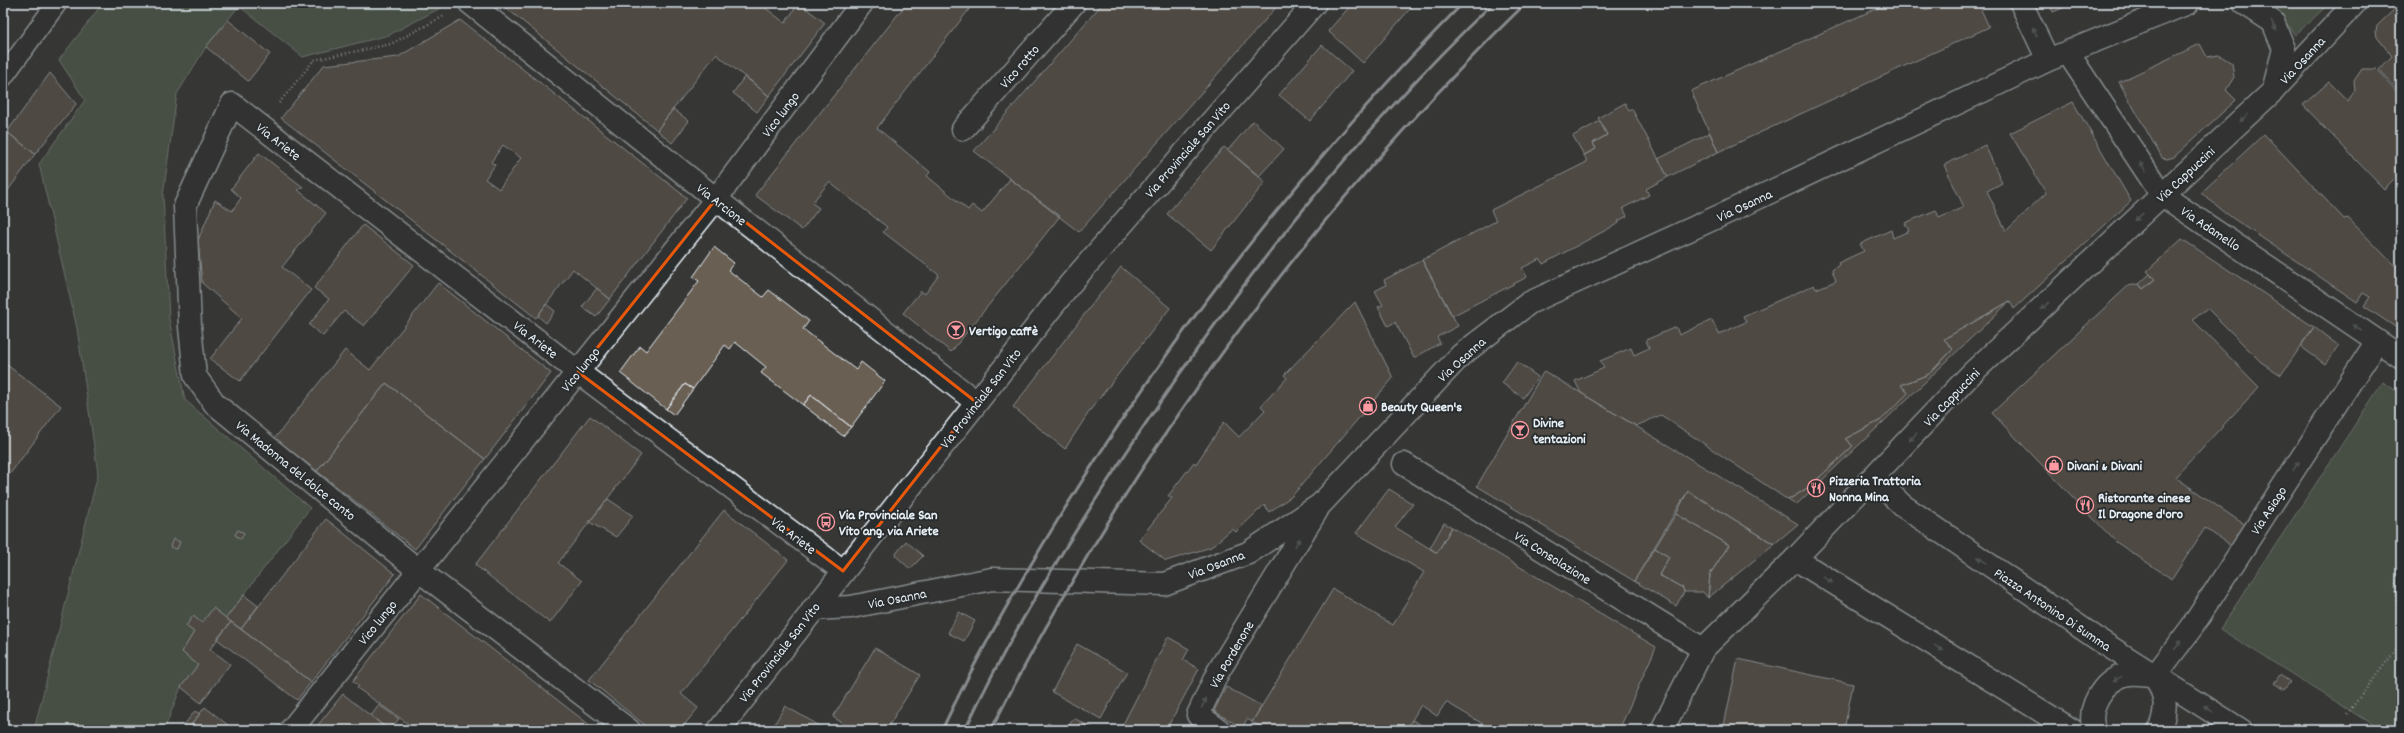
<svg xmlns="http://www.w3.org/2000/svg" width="2404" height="733" font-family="Dekko,sans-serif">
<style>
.green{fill:#5b6e59;stroke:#a2b0a8}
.building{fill:#6b5f52;stroke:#e8f1f8;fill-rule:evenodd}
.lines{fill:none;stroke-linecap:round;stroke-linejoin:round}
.lane-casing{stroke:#e8f1f8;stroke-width:22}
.street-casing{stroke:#e8f1f8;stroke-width:25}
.secondary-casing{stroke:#e8f1f8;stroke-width:25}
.path{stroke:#e8f1f8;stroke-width:2.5;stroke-dasharray:1 3;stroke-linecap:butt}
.lane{stroke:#2a2d2e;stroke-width:19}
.street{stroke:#2a2d2e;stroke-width:22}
.secondary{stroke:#2a2d2e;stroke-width:22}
.rail{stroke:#e8f1f8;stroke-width:3}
.oneway{fill:#6c7275}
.marked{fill:none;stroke:#e8590c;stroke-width:3;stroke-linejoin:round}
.labels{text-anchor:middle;stroke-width:4;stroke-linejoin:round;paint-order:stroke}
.street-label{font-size:14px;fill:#e8f1f8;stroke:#2a2d2e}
.poi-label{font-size:14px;font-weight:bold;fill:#e8f1f8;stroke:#2a2d2e;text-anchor:start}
</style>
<rect width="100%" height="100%" fill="#373735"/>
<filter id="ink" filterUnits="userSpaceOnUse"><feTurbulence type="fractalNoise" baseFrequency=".025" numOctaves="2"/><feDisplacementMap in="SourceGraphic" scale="8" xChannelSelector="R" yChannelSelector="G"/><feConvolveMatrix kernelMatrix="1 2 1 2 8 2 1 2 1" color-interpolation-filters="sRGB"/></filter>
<g filter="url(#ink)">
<path class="green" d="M103,3H450L389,35L303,57L239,6L206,47L177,94L163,195L169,319L185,400L310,508L226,618L213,608L202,623L193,616L186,626L194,632L182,652L198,665L181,687L164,730H34L98,474L77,328L39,164L85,100L59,60Z
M2272,3H2330L2295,35Z
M2383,382L2401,394V730H2381L2220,629Z"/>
<path class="building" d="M500,3H759L785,23L799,3L825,23L769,96L716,54L657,130Z
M907,3H974L877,128L930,172L927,176L968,210L972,205L982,213L1010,179L1060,216L951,352L903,313L921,291L925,294L939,275L883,232L887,227L829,182L812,203L819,208L802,230L755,195Z
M1103,3H1280L1079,232L974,151Z
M1353,3H1415L1363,63L1328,31Z
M1889,3H1922L1926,10L1939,3H1978L1989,27L1718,152L1691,91Z
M2049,3H2075L2053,12Z
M2401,3V93L2379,70L2392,56L2377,37L2376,31L2377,26Z
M228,20L270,54L248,81L206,47Z
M460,20L687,198L610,299L573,269L536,318L281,118L324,65L398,57ZM503,145L521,158L499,189L485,179L495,165L491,162Z
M2200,44L2207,57L2219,55L2232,63L2234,77L2226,90L2236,100L2174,157L2167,159L2162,158L2119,82Z
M1322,45L1352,71L1310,121L1279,95Z
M2362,69H2376L2401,96V172L2384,189L2303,105L2329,82L2348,101L2355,90L2354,81Z
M50,73L76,104L35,154L7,132Z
M745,76L769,96L757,112L733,93Z
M2073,102L2131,201L2014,309L2010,301L1944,339L1953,349L1929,374L1901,385L1908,393L1881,420L1845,439L1853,446L1809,487L1788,500L1661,415L1636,426L1581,393L1575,381L1604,368L1600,361L1631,348L1634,355L1649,348L1646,340L1676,327L1679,335L1712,320L1719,334L1746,322L1743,316L1814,285L1816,289L1836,281L1832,270L1839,265L1838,263L1864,251L1860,244L1891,230L1893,238L1909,231L1905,223L1936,210L1939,218L1964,207L1944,165L1985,145L2002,183L1987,191L2006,231L2046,193L2010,133Z
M1625,103L1629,111L1632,109L1668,177L1646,189L1649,195L1623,208L1627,216L1618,221L1619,223L1543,264L1540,259L1522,268L1527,277L1452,316L1422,260L1496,221L1491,210L1587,162L1584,155L1596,149L1593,143L1607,135L1598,118Z
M673,109L689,121L672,143L657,130Z
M1253,121L1284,149L1259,176L1228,150Z
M1600,121L1607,135L1593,143L1596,149L1584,155L1573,136Z
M7,132L35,154L3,197V137Z
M1710,133L1718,152L1668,177L1658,159Z
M2264,134L2344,219L2348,218L2401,272V331L2364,306L2370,297L2363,293L2357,302L2231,217L2201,193Z
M1224,147L1265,182L1211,250L1167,214Z
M259,153L303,187L298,190L326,213L282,267L311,290L240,381L210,359L242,318L202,283L198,240L215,200L232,211L241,198L231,189Z
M363,225L414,265L364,326L344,311L323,336L309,325L329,299L314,288Z
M2182,239L2314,327L2281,375L2261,362L2207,308L2193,320L2259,387L2175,477L2245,525L2231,546L2205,528L2172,579L2116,542L1992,413L2128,286L2139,284L2143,289L2155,279L2147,271Z
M714,247L734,263L728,270L763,297L769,290L809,321L803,329L856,370L861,362L885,381L851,427L811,395L803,405L761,373L766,367L735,342L730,349L725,345L693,389L685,384L666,409L620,373L640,346L646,351L699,281L693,277Z
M1422,260L1458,326L1437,337L1440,343L1414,358L1395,322L1388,326L1378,307L1383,305L1375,291L1386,285L1384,280Z
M1121,267L1170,308L1091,409L1065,449L1013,407Z
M2150,274L2155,279L2143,289L2139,284Z
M438,283L551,373L485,459L386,383L317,471L275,438L345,350L370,370Z
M597,288L610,299L596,317L582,307Z
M2010,301L1796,505L1788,500L1809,487L1853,446L1845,439L1881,420L1908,393L1901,385L1929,374L1953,349L1944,339Z
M1355,302L1393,378L1292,496L1269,512L1264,505L1236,532L1232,529L1211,547L1166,561L1139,540L1172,498L1168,496L1194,462L1196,464L1224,422L1239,437L1265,410L1261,406L1287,378L1284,375Z
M546,304L555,311L546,323L538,316Z
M2314,327L2339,346L2325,364L2300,346Z
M3,362L61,406L3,483Z
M1517,362L1538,377L1523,398L1502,383Z
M1544,371L1581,393L1798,524L1774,544L1688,491L1634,581L1477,486Z
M386,383L485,459L415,549L317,471Z
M685,384L693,389L674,415L666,409Z
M811,395L851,427L843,436L803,405Z
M590,416L641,455L558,563L582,581L550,623L475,565Z
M1389,489L1413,504L1395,527L1437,553L1452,527L1656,647L1619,730H1487L1488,727L1446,702L1437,716L1421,705L1406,730H1266L1252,722L1333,589L1393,625L1424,572L1356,533Z
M1688,491L1774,544L1708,598L1710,574L1729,545L1676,514Z
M608,499L633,516L616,537L589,522Z
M724,510L788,560L681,694L698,708L680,730H651L589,680Z
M1676,514L1729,545L1710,574L1708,598L1703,592H1684L1683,588L1659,575L1669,557L1655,548Z
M326,519L395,574L311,682L241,629Z
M1444,523L1452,527L1437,553L1430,548Z
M238,530L244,533L241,539L235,535Z
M173,539L180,542L177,549L170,547Z
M906,541L923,556L910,569L895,555Z
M1655,548L1669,557L1659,575L1683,588L1684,592L1676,606L1634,581Z
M421,594L596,730H417L357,688L359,686L353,681Z
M244,595L258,606L241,629L226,618Z
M213,608L231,622L210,649L230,664L201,703L181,687L198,665L182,652L194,632L186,626L193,616L202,623Z
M959,612L975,621L964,641L948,633Z
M231,622L311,682L297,700L217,639Z
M1168,637L1189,649L1183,660L1199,669L1166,730H1120Z
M1077,644L1127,672L1101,719L1052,692Z
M875,648L920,675L886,730H854L833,717Z
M1738,659L1853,684L1844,730H1723Z
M2280,675L2290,682L2284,690L2274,683Z
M1226,687L1262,706L1252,722L1247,719L1242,728L1214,711Z
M343,694L371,716L389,730H314Z
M379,705L399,719L389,730L371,716Z
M785,706L827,730H771Z
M205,707L234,730H187Z
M195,711L200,714L187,730H180Z
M1074,718L1081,722L1077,730H1066Z
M1412,720L1427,728L1426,730H1406Z
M1081,722L1096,730H1077Z
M1048,723L1061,730H1044Z"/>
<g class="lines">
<g class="lane-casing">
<path id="lane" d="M3,77L57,3"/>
</g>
<g class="street-casing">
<path id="street" d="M470,3L716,199L976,402
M2021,3L2048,60
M2244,3L2273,22L2284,49L2273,91
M2068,53L2162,195L2401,357
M963,129L1074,3
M1404,464L1703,649
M1874,478L1903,506L1921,518L2102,642L2241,730
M1795,559L2072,730
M813,609L851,607L992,579L1164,584L1248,553L1320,505L1461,355L1529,303L1726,213L2048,60L2188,3
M2155,676L2192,627L2377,341
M291,730L716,199L862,3
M629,730L418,570L215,404L195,376L190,327L185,206L232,104L578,372L843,571
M1219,730L1198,715L1218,672L1317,510
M2094,730C2087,708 2102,682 2124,675C2134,672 2144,674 2155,676C2166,695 2168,710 2159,730"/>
</g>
<g class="secondary-casing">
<path id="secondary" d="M719,730L1070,284L1315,3
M1662,730L1703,649L1795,559L1971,374L2273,91L2355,3"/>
</g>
<path class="path" d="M279,103L314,60L391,44L444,16
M2401,569C2392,585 2395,601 2401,617
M2347,714L2401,643"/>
<use href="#lane" class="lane"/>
<use href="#street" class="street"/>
<use href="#secondary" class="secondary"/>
<path class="rail" d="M942,730C977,655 1019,583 1062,513C1178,325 1308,160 1463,3
M965,730C1009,636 1065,546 1122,459C1231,293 1349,141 1493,3
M991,730C1128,460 1309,214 1526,3"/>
</g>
<defs><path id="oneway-solid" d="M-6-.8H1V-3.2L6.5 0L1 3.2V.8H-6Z"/></defs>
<g class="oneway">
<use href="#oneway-solid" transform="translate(2274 26) rotate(62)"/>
<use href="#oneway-solid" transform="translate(2035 32) rotate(-115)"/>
<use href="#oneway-solid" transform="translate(2244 118) rotate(137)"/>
<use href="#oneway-solid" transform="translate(2143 167) rotate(-124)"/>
<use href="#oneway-solid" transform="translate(2139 217) rotate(137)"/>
<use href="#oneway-solid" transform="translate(2045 306) rotate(137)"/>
<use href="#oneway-solid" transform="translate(2357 328) rotate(-146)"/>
<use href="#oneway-solid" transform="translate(1913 437) rotate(133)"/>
<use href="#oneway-solid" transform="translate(2296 466) rotate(-57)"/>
<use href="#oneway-solid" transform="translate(1297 543) rotate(-59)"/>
<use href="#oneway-solid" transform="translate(1982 560) rotate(-146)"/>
<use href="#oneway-solid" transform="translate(1828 580) rotate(32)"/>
<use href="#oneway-solid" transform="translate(2178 645) rotate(-53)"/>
<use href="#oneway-solid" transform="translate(1939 648) rotate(31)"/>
<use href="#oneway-solid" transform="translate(2117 679) rotate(151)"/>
<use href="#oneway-solid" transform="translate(1204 703) rotate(-64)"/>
<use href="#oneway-solid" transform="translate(2208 709) rotate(-148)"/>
</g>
</g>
<path d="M0 0H2404V733H0ZM716,199L976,402L843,571L578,372Z" fill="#373735" fill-opacity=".55" fill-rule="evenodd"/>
<path class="marked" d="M716,199L976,402L843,571L578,372Z"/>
<defs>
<g id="bar-ring" transform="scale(0.9)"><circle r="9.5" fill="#2a2d2e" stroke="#ff9aa2" stroke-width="1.5"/><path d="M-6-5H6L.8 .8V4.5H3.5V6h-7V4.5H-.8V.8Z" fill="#ff9aa2"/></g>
<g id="shop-ring" transform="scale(0.9)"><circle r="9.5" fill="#2a2d2e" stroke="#ff9aa2" stroke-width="1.5"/><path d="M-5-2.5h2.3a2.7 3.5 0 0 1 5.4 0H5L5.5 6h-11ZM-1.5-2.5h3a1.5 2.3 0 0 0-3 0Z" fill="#ff9aa2"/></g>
<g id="restaurant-ring" transform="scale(0.9)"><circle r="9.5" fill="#2a2d2e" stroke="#ff9aa2" stroke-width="1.5"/><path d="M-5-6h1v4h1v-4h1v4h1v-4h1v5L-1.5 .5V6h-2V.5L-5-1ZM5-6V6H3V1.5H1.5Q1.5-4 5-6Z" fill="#ff9aa2"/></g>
<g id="bus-ring" transform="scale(0.9)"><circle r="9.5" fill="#2a2d2e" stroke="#ff9aa2" stroke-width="1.5"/><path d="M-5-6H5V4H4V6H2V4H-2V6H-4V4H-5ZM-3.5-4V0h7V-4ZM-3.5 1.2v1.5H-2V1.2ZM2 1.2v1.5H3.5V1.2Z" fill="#ff9aa2"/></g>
</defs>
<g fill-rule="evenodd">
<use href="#bar-ring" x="956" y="330"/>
<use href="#shop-ring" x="1368" y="406"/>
<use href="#bar-ring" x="1520" y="430"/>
<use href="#shop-ring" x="2054" y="465"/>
<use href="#restaurant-ring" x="1816" y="488"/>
<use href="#restaurant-ring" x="2085" y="505"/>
<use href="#bus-ring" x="826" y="522"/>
</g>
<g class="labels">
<g class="street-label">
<text transform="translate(2302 60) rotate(-47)" y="5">Via Osanna</text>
<text transform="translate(1019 66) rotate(-49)" y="5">Vico rotto</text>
<text transform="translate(780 114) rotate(-53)" y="5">Vico lungo</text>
<text transform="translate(279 141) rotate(38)" y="5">Via Ariete</text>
<text transform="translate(1187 149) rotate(-49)" y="5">Via Provinciale San Vito</text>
<text transform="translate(2185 174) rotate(-43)" y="5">Via Cappuccini</text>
<text transform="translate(722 204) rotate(38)" y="5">Via Arcione</text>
<text transform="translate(1744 205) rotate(-25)" y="5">Via Osanna</text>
<text transform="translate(2211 228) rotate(34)" y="5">Via Adamello</text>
<text transform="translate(536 339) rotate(38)" y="5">Via Ariete</text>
<text transform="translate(1461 359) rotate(-42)" y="5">Via Osanna</text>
<text transform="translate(580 369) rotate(-51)" y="5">Vico lungo</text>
<text transform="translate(1951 397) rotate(-46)" y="5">Via Cappuccini</text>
<text transform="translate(980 398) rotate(-52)" y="5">Via Provinciale San Vito</text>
<text transform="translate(296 470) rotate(39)" y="5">Via Madonna del dolce canto</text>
<text transform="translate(2268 510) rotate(-57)" y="5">Via Asiago</text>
<text transform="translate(794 535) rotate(37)" y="5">Via Ariete</text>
<text transform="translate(1553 557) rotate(32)" y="5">Via Consolazione</text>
<text transform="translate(1216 564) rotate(-21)" y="5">Via Osanna</text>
<text transform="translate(897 598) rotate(-11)" y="5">Via Osanna</text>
<text transform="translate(2053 609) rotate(34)" y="5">Piazza Antonino Di Summa</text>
<text transform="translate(377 622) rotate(-51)" y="5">Vico lungo</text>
<text transform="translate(779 652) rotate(-52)" y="5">Via Provinciale San Vito</text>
<text transform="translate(1231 654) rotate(-60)" y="5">Via Pordenone</text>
</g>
<g class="poi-label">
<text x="969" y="335">Vertigo caffè</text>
<text x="1381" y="411">Beauty Queen's</text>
<text x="1533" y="427">Divine<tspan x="1533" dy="16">tentazioni</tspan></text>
<text x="2067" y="470">Divani &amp; Divani</text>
<text x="1829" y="485">Pizzeria Trattoria<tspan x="1829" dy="16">Nonna Mina</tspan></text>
<text x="2098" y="502">Ristorante cinese<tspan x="2098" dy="16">Il Dragone d'oro</tspan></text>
<text x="839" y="519">Via Provinciale San<tspan x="839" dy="16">Vito ang. via Ariete</tspan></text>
</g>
</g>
<rect width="2404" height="733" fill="none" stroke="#2a2d2e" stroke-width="16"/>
<rect x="8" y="8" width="2388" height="717" fill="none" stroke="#e8f1f8" stroke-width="1.5" filter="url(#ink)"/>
</svg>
